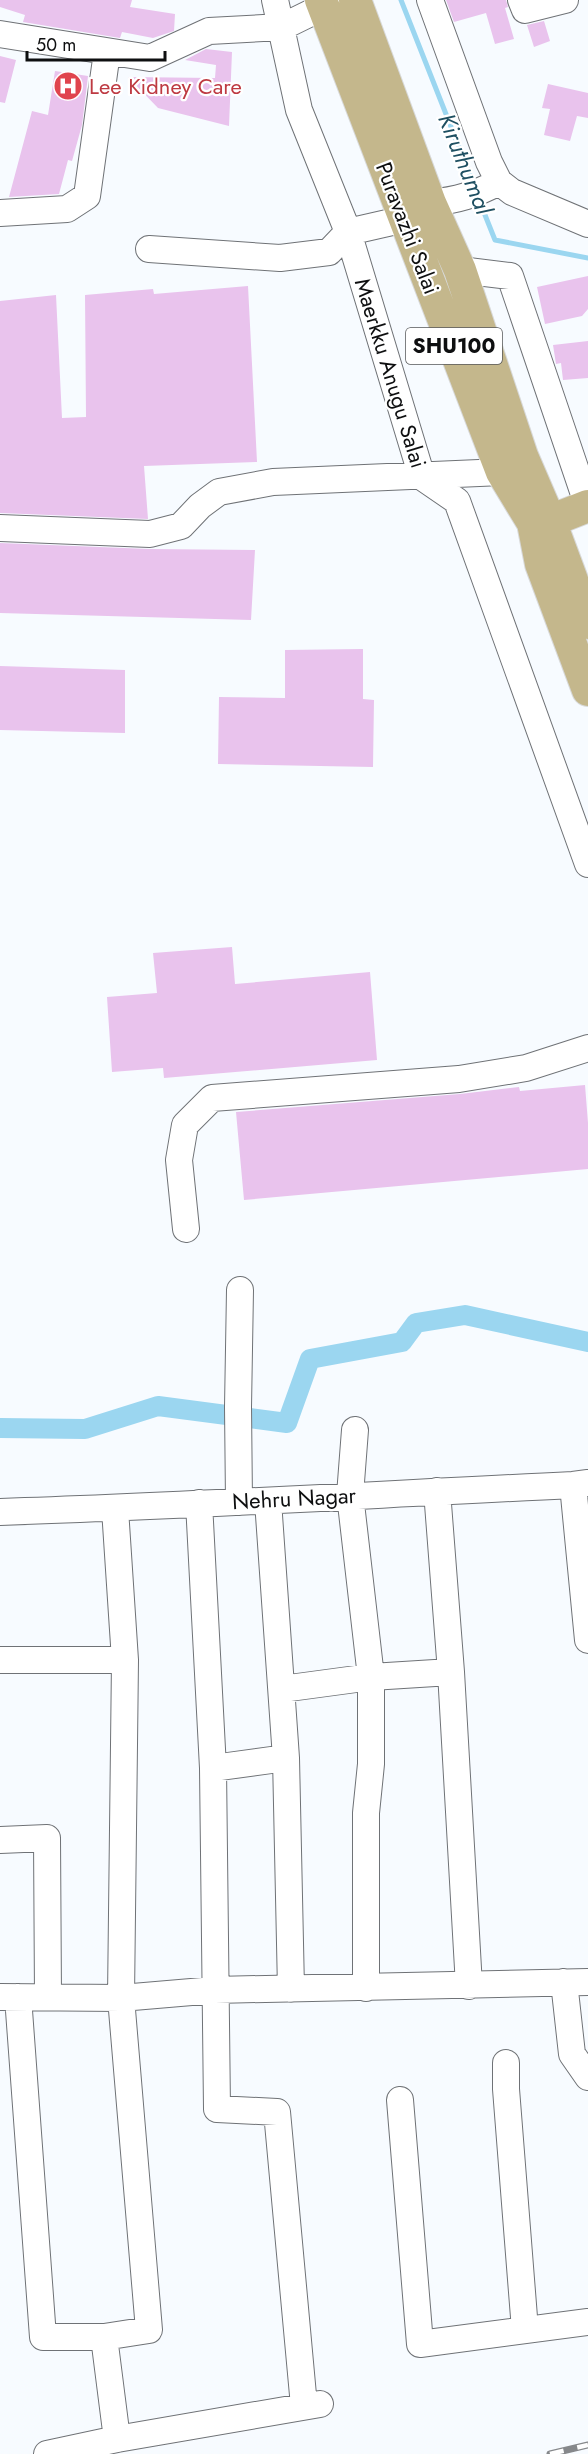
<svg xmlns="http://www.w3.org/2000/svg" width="588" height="2454" font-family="Jost,sans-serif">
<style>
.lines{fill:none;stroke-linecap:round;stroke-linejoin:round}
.stream{stroke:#9bd6f0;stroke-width:5}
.canal{stroke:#9bd6f0;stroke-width:20}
.building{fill:#e9c3ed}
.minor-casing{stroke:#6f7276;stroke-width:28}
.major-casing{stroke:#d8d9d9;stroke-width:34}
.minor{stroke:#fff;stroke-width:26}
.major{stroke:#c4b78c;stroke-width:32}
.rail-casing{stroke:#86888b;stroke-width:7}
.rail{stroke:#fff;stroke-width:4.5;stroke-dasharray:14;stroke-linecap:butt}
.labels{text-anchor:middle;stroke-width:4.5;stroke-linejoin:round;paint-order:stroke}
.shield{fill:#fff;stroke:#565758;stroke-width:1.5}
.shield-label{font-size:21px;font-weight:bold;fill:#0e0f10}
.health-label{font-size:22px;fill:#be3a42;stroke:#fff;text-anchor:start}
.street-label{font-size:22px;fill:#0e0f10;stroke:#fff}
.water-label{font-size:24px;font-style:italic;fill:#1e4f61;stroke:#fff}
</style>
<rect width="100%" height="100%" fill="#f7fbff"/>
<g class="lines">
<path class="stream" d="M401,0L474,185
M479,200L495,240L588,258"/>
<path class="canal" d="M0,1428L85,1429L158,1406L287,1423L310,1359L402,1342L416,1323L465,1315L588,1342"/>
</g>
<path class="building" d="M0,0H132L130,7L175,14L174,31L153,38L122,32L120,38L23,22L25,15L0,7Z
M446,0H506L508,7L505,8L514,39L495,44L486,13L454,22Z
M544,21L550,41L534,47L527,25Z
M206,49L232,52L229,126L158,108L128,77L215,78L216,65L185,60Z
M0,56L16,60L5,103L0,102Z
M55,71L88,76L82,125L72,161L68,160L59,194L9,197L32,111L48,115Z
M548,84L588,93V118L577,116L570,141L544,135L550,109L542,108Z
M588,276V309L582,316L545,324L537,287Z
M248,286L257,462L144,466L148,519L0,513V301L56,295L62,418L86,417L85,295L153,289L154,294Z
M588,341V378L563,380L561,363L556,364L553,345Z
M0,543L149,549L255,550L251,620L0,613Z
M363,649V699L374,700L373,767L218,764L219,697L285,698V650Z
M0,666L125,670V733L0,730Z
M232,947L235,984L370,972L377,1060L164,1078L163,1068L112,1072L107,997L157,993L153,953Z
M585,1085L588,1123V1169L244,1200L236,1112L460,1094L519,1087L520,1091Z"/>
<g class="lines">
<g class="minor-casing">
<path id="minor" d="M275,0L299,110L348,232L422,477L457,501L588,864
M430,0L489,162L499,182C474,195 458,200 430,203
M521,0L525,10L565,0
M0,34L150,58L209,31L282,27L337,0
M499,182L512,192L588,224
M0,213L67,209L87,196L107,52
M149,249L280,258L329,252L348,232L405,219
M460,270L510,276L588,506
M0,528L150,534L181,526L200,506L219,492L273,482L502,472
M186,1229L179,1160L185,1125L212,1098L459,1079L526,1068L588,1048
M355,1430L350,1495L371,1677V1764L366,1813V1988
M573,1485L588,1640
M437,1491L451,1672
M239,1502L238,1407L240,1290
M199,1503L213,1768L217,2109L277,2112L304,2406
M0,1512C191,1506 382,1494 573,1485L588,1483
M0,1660H125L115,1509
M282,1689L371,1677L451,1672L469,1986
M286,1758L291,1989
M213,1768L286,1758L268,1501
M0,1840L47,1838L48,1997
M564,1982L572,2054L588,2077
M0,1997L121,1998L215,1990L588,1982
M18,1997L43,2337H104L117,2439
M506,2063V2089L525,2330
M400,2100L420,2344L588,2322
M104,2337L149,2330L121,1998L125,1660
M47,2454L117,2439L320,2404"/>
</g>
<g class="major-casing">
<path id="major" d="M321,0L502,472L533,523L541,564L588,690
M355,0L430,203L460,270L522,456L550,521L588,623
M533,523L550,521L588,506"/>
</g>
<use href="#minor" class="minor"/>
<use href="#major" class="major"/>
<g class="rail-casing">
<path id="rail" d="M550,2454L588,2445"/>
</g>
<use href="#rail" class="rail"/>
</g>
<defs>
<g id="hospital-disc" transform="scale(1.5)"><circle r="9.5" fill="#e0444e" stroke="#fff"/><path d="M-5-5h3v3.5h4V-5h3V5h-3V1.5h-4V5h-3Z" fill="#fff"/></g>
</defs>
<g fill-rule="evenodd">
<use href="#hospital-disc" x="68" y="86"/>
</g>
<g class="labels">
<rect class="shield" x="406" y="328" width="96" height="36" rx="4.5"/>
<g class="shield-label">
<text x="454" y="353">SHU100</text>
</g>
<g class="health-label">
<text x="89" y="94">Lee Kidney Care</text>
</g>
<g class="street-label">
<text transform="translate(408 228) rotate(69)" y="8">Puravazhi Salai</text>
<text transform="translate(391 373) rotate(73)" y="8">Maerkku Anugu Salai</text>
<text transform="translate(294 1498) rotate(-3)" y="8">Nehru Nagar</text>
</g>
<g class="water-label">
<text transform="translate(465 164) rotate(68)" y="8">Kiruthumal</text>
</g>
</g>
<path d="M27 51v9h138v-9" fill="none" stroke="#0e0f10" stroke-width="3"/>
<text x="36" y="51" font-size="18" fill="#0e0f10" stroke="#ffffff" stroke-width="4.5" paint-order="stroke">50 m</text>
</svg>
